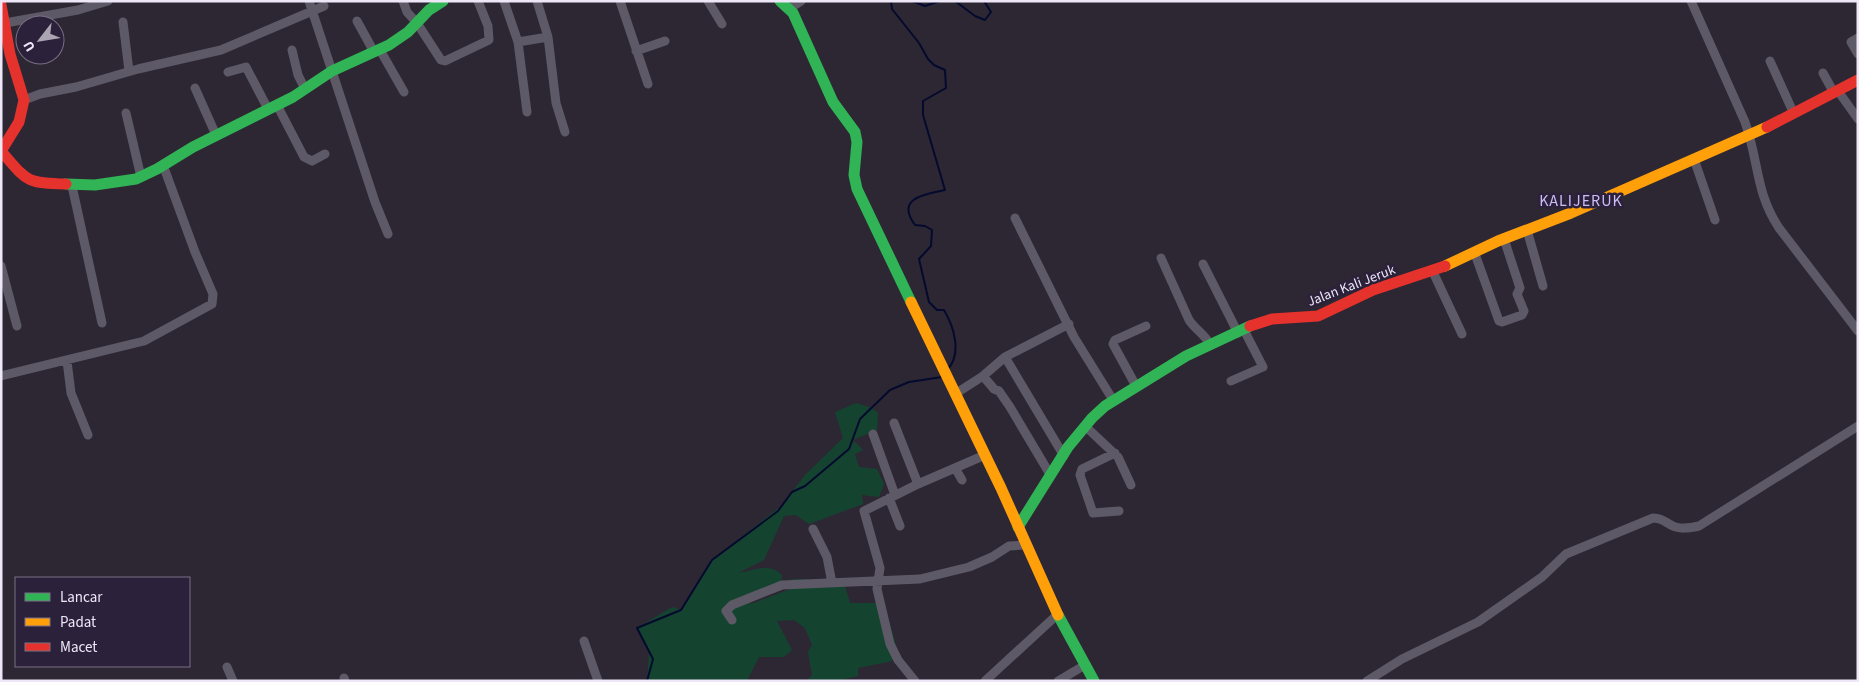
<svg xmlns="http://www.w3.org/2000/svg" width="1859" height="682" font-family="'Source Sans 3',sans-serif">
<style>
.green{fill:#144430}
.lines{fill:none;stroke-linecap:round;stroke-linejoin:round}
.stream{stroke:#040a2d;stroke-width:2}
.street{stroke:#5e5966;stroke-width:9}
.fast{stroke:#30b455;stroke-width:11}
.slow{stroke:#ff9f0a;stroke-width:11}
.jam{stroke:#e5322d;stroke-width:11}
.labels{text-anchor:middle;stroke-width:5;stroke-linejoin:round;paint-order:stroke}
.street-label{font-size:14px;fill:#ede7f8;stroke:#2c213a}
.quarter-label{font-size:16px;letter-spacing:1px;fill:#ccbdf6;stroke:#2c213a}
</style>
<rect width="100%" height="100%" fill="#2d2734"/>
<path class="green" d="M856,403L872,408L878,413L877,430L853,440L863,450L855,454L859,467L877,469L884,484L879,497L862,495L863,504L809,524L796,515L784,516L764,560L738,573C754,571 768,562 782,575L781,589L743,597L751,604L793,588L791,579H808L811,586H845L850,603H883L900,657L888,662L858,668V676L838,681H806L812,675L808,652L812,645L805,628L794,620L777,621L792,650L784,657H759L747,681H647L649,652L637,628L672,607L682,610L712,560L781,506L805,475L843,438L835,412Z"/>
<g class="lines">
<path class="stream" d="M891,1L892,9L919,43L928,59L934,65L945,70L946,88L923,101V115L945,190C925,194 895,198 915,225L925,226L932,230L931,246L919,259L929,302L937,310H944C954,327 962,353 948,369
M912,1L925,6L940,1
M955,1L975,16L985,20L991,12L984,1
M647,681L653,659L637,628L681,610L712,560L778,511L792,492L805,486L849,449L860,419L890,390L909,382L942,377"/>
<path class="street" d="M309,1L375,202L388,234
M403,1L407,12L417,23L441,60L445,61L489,40L488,26L478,1
M504,1L518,42L527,112
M537,1L548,37L556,103L565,132
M620,1L648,84
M708,1L722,24
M1691,1L1745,122C1759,161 1755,192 1779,228L1858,331
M789,9L801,1
M357,21L374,52
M123,22L129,71
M5,23L78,10L108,1
M1858,38L1851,42L1858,54
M518,42L548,37
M292,50L298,75L305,89
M380,50L404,92
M636,51L665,41
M1770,61L1794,114
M228,72L246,67L268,109
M1823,73L1834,93
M195,88L216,135
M1838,91L1858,119
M24,100L40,94L76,87L138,69L221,50L324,6
M277,105L304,157L312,161L325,154
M126,113L141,177
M1694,159L1715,220
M72,186L102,323
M1015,218L1074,337L1113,400
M1527,230L1543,286
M1475,254L1499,321L1502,322L1522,315L1524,311L1517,294L1520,288L1504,239
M1161,258L1189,320C1193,327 1204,334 1210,344
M1203,264L1238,333
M1,266L17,326
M1433,272L1462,334
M1005,357L1064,456
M67,361L71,393L88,435
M1,376L144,341L212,304L213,294L195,252L163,165
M983,376L994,389L999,391L1010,407L1051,476
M1231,381L1263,367L1244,330
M1136,386L1113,344L1115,340L1146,326
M955,394L983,376L1005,357L1069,324
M894,423L918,484
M1085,426L1118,457L1131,485
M873,434L895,495
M1115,453L1082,469L1080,475L1093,513L1119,511
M955,468L962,480
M889,498L900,526
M813,529L827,557L832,583
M732,620L726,611L732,605L782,585L920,579L969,567L992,557L1009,546L1025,545
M584,641L598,681
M227,667L233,681
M344,678L345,681
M915,681L898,660L890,644L877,589L880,568L864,511L918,484L985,455
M985,681L1058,614
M1058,681L1085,665
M1367,681L1402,659L1478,622L1542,577L1566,554L1653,518C1661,518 1664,521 1671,525C1679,530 1690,528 1699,526L1858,426"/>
<path class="fast" d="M780,1L793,13L833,102L855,132L857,142L854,175L857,189L911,302
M66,184L95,185L136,179L157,169L193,147L293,97L332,71L389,45L408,32L429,10L443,1
M1018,527L1068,447L1092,418L1105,406L1186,356L1250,326
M1058,615L1094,681"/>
<path class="slow" d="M1445,266L1498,241L1571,213L1767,127
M911,302L1001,488L1058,615"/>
<path class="jam" d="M1,5L10,54L24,100L19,122L1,151C27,181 25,183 66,184
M1767,127L1858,80
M1250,326L1272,319L1318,316L1373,290L1445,266"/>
</g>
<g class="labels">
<g class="street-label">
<text transform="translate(1351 285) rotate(-21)" y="5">Jalan Kali Jeruk</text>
</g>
<g class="quarter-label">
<text x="1581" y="206">KALIJERUK</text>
</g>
</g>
<rect width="1859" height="682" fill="none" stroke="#ede7f8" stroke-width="5"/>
<rect x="15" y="577" width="175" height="90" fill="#2c213a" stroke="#797086"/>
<rect x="25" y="593" width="25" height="8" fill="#30b455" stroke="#797086"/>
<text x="60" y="602" font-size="15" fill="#ede7f8">Lancar</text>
<rect x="25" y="618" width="25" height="8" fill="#ff9f0a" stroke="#797086"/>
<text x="60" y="627" font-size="15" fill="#ede7f8">Padat</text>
<rect x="25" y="643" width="25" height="8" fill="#e5322d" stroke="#797086"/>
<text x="60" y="652" font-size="15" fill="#ede7f8">Macet</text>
<g transform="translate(40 40) rotate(239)"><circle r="24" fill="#2c213a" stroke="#797086"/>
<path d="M0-4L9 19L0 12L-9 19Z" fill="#aaa4b3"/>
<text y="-8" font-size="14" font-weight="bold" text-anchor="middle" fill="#ede7f8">U</text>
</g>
</svg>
